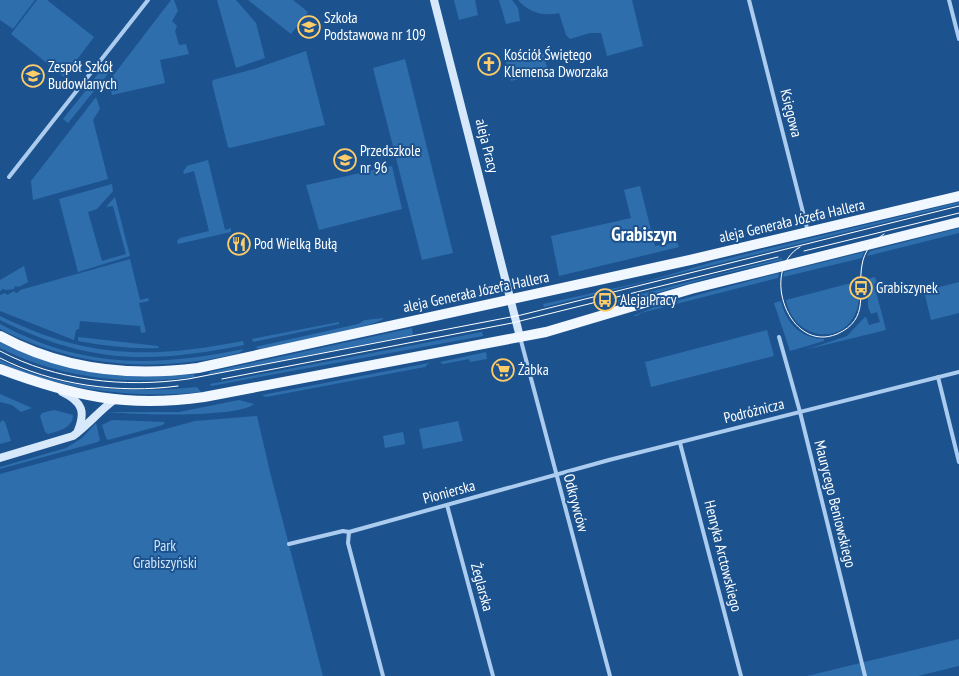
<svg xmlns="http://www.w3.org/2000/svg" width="959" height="676" font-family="'PT Sans Narrow',sans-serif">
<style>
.green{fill:#2f6ead}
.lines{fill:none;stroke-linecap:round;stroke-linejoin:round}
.street{stroke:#abccee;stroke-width:4}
.secondary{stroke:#d7e8fa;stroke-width:8}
.primary{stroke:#f1f7ff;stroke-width:10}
.tram{stroke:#fff;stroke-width:1}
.labels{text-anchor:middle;stroke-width:4;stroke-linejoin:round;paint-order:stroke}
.poi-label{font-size:15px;fill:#fff;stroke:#1c538f;text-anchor:start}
.street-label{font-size:15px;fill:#fff;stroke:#1c538f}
.park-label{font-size:15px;fill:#d1e5fa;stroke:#1c538f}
.district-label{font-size:19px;font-weight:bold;fill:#fff;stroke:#1c538f}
</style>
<rect width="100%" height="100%" fill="#1c538f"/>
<path class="green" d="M0,0H35L13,29L0,20Z
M37,0H47L94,37L64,77L11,34Z
M171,0H174L178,11L172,21L177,26L175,31L179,45L186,44L189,54L160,60L165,83L112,95L109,81Z
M217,0H236L256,23L265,58L236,68Z
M248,0H293L308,12L291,34Z
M454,0H475L478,15L459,20Z
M499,0H512L518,8L520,21L506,24Z
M518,0H632L643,46L607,56L601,33H590L570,39L566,35L559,13C544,17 528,12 518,0Z
M306,51L325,125L230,148L228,147L212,83L213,80L254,69Z
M543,52L548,71L511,81L506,62Z
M405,59L453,253L422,260L373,68Z
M107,63L113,67L98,87L93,80Z
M91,88L94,91L68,123L63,119L87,89Z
M96,97L100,109L93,120L108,179L33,200L31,181Z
M208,160L225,230L231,228V232L178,244L177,241L180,238L209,231L194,171L184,174L183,172L187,166Z
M392,166L402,209L319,230L306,185Z
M112,184L113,191L97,209L88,212L102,261L126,254L113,206L106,207L115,197L130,256L78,272L59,199Z
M640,186L655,246L677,242L679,247L559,276L551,236L631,218L624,190Z
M959,202V204L544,307L543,304L647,281L713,262Z
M959,228V233L867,256L870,251Z
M864,252L862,258L783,277L784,272Z
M782,258V260L711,277L619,304L618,300Z
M130,259L140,300L148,298L149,301L139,303L146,332L141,333L140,326L80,321L79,329L76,330L74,340L0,311V295L5,293L7,295L14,291L16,293L19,292L20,290Z
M24,266L28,282L19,287L15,286L14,289L7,290L2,289L0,292V280Z
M779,273L778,278L641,313L637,316H633L657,306Z
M875,277L877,283L874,284L886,330L808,349L847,336L865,317H866L869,325L880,322L877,312L871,314L868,307V279Z
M859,281C859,292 860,303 856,312C841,348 793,338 786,300Z
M959,282V313L931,320L924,291Z
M781,301C786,323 800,338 824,339V341L790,351L774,303Z
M0,316C88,359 149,359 243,341L244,345C149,364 89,364 0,320Z
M384,318C377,327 279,345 260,349L255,347L358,324L365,320Z
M339,322V324L253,342L252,339Z
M0,324C83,369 155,367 244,349L239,353C157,373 76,368 0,329Z
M412,328L413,335L208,375L210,372Z
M767,330L774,356L651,387L645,362Z
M482,332L483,336L211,386L210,384Z
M78,337L158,346L159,348C132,349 105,346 78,341Z
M0,342C66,374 122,381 194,374L195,377C129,386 59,378 0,348Z
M486,352L487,359L470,362L469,359L443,364L440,362Z
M0,360C62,390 129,394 197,387L201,392C131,399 65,390 0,363Z
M429,363L425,367L266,397L262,395Z
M0,394L32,408L21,412L12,405L0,402Z
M239,400L254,404C238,418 132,415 108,412H179Z
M54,410L73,415C73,428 59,431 48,434L45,432L40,416L42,413Z
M257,416L270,472L323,676H0V474L195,421Z
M2,420L5,422L11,441L0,444V423Z
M112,420L165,422L163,425L108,440L106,438L102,425Z
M458,421L463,441L423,449L419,429Z
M96,423L100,440L98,442L0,469V467L66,448L82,438Z
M403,432L405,444L385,448L383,436Z
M959,639V666L918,676H807Z"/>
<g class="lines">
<path class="street" d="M749,0L808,232
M949,0L959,39
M9,177L148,0
M520,337L610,676
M779,337L800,412L865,676
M938,377L959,462
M680,443L741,676
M447,505L493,676
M349,532L348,543L383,676
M289,544L343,531L349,532L609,460L959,372"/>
<path class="secondary" d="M434,0L520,337
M62,392C83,402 86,412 77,433
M0,458L73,436C88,425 99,411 114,400"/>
<path class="primary" d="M0,336C61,369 130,377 198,368L690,260L959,196
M0,369C72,396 127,408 204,397L546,332L691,289L959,222"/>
<path class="tram" d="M800,247C759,270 789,354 837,334C871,319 857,291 862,265C864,251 873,241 884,234
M804,251L959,213
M0,351C56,381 125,388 188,379L521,315L959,206
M0,358C53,385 119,394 178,386
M222,379L512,323L778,257"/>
</g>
<defs>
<g id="school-ring" transform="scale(1.15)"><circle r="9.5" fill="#1c538f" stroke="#fecc68" stroke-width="1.5"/><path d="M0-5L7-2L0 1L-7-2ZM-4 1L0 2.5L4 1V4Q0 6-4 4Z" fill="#fecc68"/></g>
<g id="church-ring" transform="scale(1.15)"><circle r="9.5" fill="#1c538f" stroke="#fecc68" stroke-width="1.5"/><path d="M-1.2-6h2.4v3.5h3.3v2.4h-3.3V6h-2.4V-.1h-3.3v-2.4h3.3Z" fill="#fecc68"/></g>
<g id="restaurant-ring" transform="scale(1.15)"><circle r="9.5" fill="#1c538f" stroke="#fecc68" stroke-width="1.5"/><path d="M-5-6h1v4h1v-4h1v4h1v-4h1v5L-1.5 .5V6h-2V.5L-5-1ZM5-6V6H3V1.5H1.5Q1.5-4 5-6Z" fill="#fecc68"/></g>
<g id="bus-ring" transform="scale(1.15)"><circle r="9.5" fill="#1c538f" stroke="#fecc68" stroke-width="1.5"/><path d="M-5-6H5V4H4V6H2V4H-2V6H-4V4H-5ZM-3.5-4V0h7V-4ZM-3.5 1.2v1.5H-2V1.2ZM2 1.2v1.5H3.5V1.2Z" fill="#fecc68"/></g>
<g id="supermarket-ring" transform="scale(1.15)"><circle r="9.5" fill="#1c538f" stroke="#fecc68" stroke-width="1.5"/><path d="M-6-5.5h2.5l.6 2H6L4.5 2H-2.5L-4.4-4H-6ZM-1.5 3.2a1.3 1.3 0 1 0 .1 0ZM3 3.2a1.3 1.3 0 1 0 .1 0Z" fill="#fecc68"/></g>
</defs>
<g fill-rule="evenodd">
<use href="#school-ring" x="309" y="27"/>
<use href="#church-ring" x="489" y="64"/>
<use href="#school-ring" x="33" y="76"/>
<use href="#school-ring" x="345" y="160"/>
<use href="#restaurant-ring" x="239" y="244"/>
<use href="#bus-ring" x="861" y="288"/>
<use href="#bus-ring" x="605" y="300"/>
<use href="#supermarket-ring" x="503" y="370"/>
</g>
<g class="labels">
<g class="poi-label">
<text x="324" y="23">Szkoła<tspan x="324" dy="17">Podstawowa nr 109</tspan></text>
<text x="504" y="60">Kościół Świętego<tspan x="504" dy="17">Klemensa Dworzaka</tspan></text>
<text x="48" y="72">Zespół Szkół<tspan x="48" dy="17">Budowlanych</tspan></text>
<text x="360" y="156">Przedszkole<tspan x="360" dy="17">nr 96</tspan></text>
<text x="254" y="249">Pod Wielką Bułą</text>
<text x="876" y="293">Grabiszynek</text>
<text x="620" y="305">Aleja Pracy</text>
<text x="518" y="375">Żabka</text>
</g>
<g class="street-label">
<text transform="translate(791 113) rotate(76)" y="5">Księgowa</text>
<text transform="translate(487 146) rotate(76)" y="5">aleja Pracy</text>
<text transform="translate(792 221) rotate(-13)" y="5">aleja Generała Józefa Hallera</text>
<text transform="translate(476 292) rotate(-12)" y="5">aleja Generała Józefa Hallera</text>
<text transform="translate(754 411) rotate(-14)" y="5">Podróżnicza</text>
<text transform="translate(449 492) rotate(-15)" y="5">Pionierska</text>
<text transform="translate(576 503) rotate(75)" y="5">Odkrywców</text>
<text transform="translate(835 504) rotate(76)" y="5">Maurycego Beniowskiego</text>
<text transform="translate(723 556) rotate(76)" y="5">Henryka Arctowskiego</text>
<text transform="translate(482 587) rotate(75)" y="5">Żeglarska</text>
</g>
<g class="park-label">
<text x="165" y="551">Park<tspan x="165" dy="17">Grabiszyński</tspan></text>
</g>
<g class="district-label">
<text x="644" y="241">Grabiszyn</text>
</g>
</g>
</svg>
